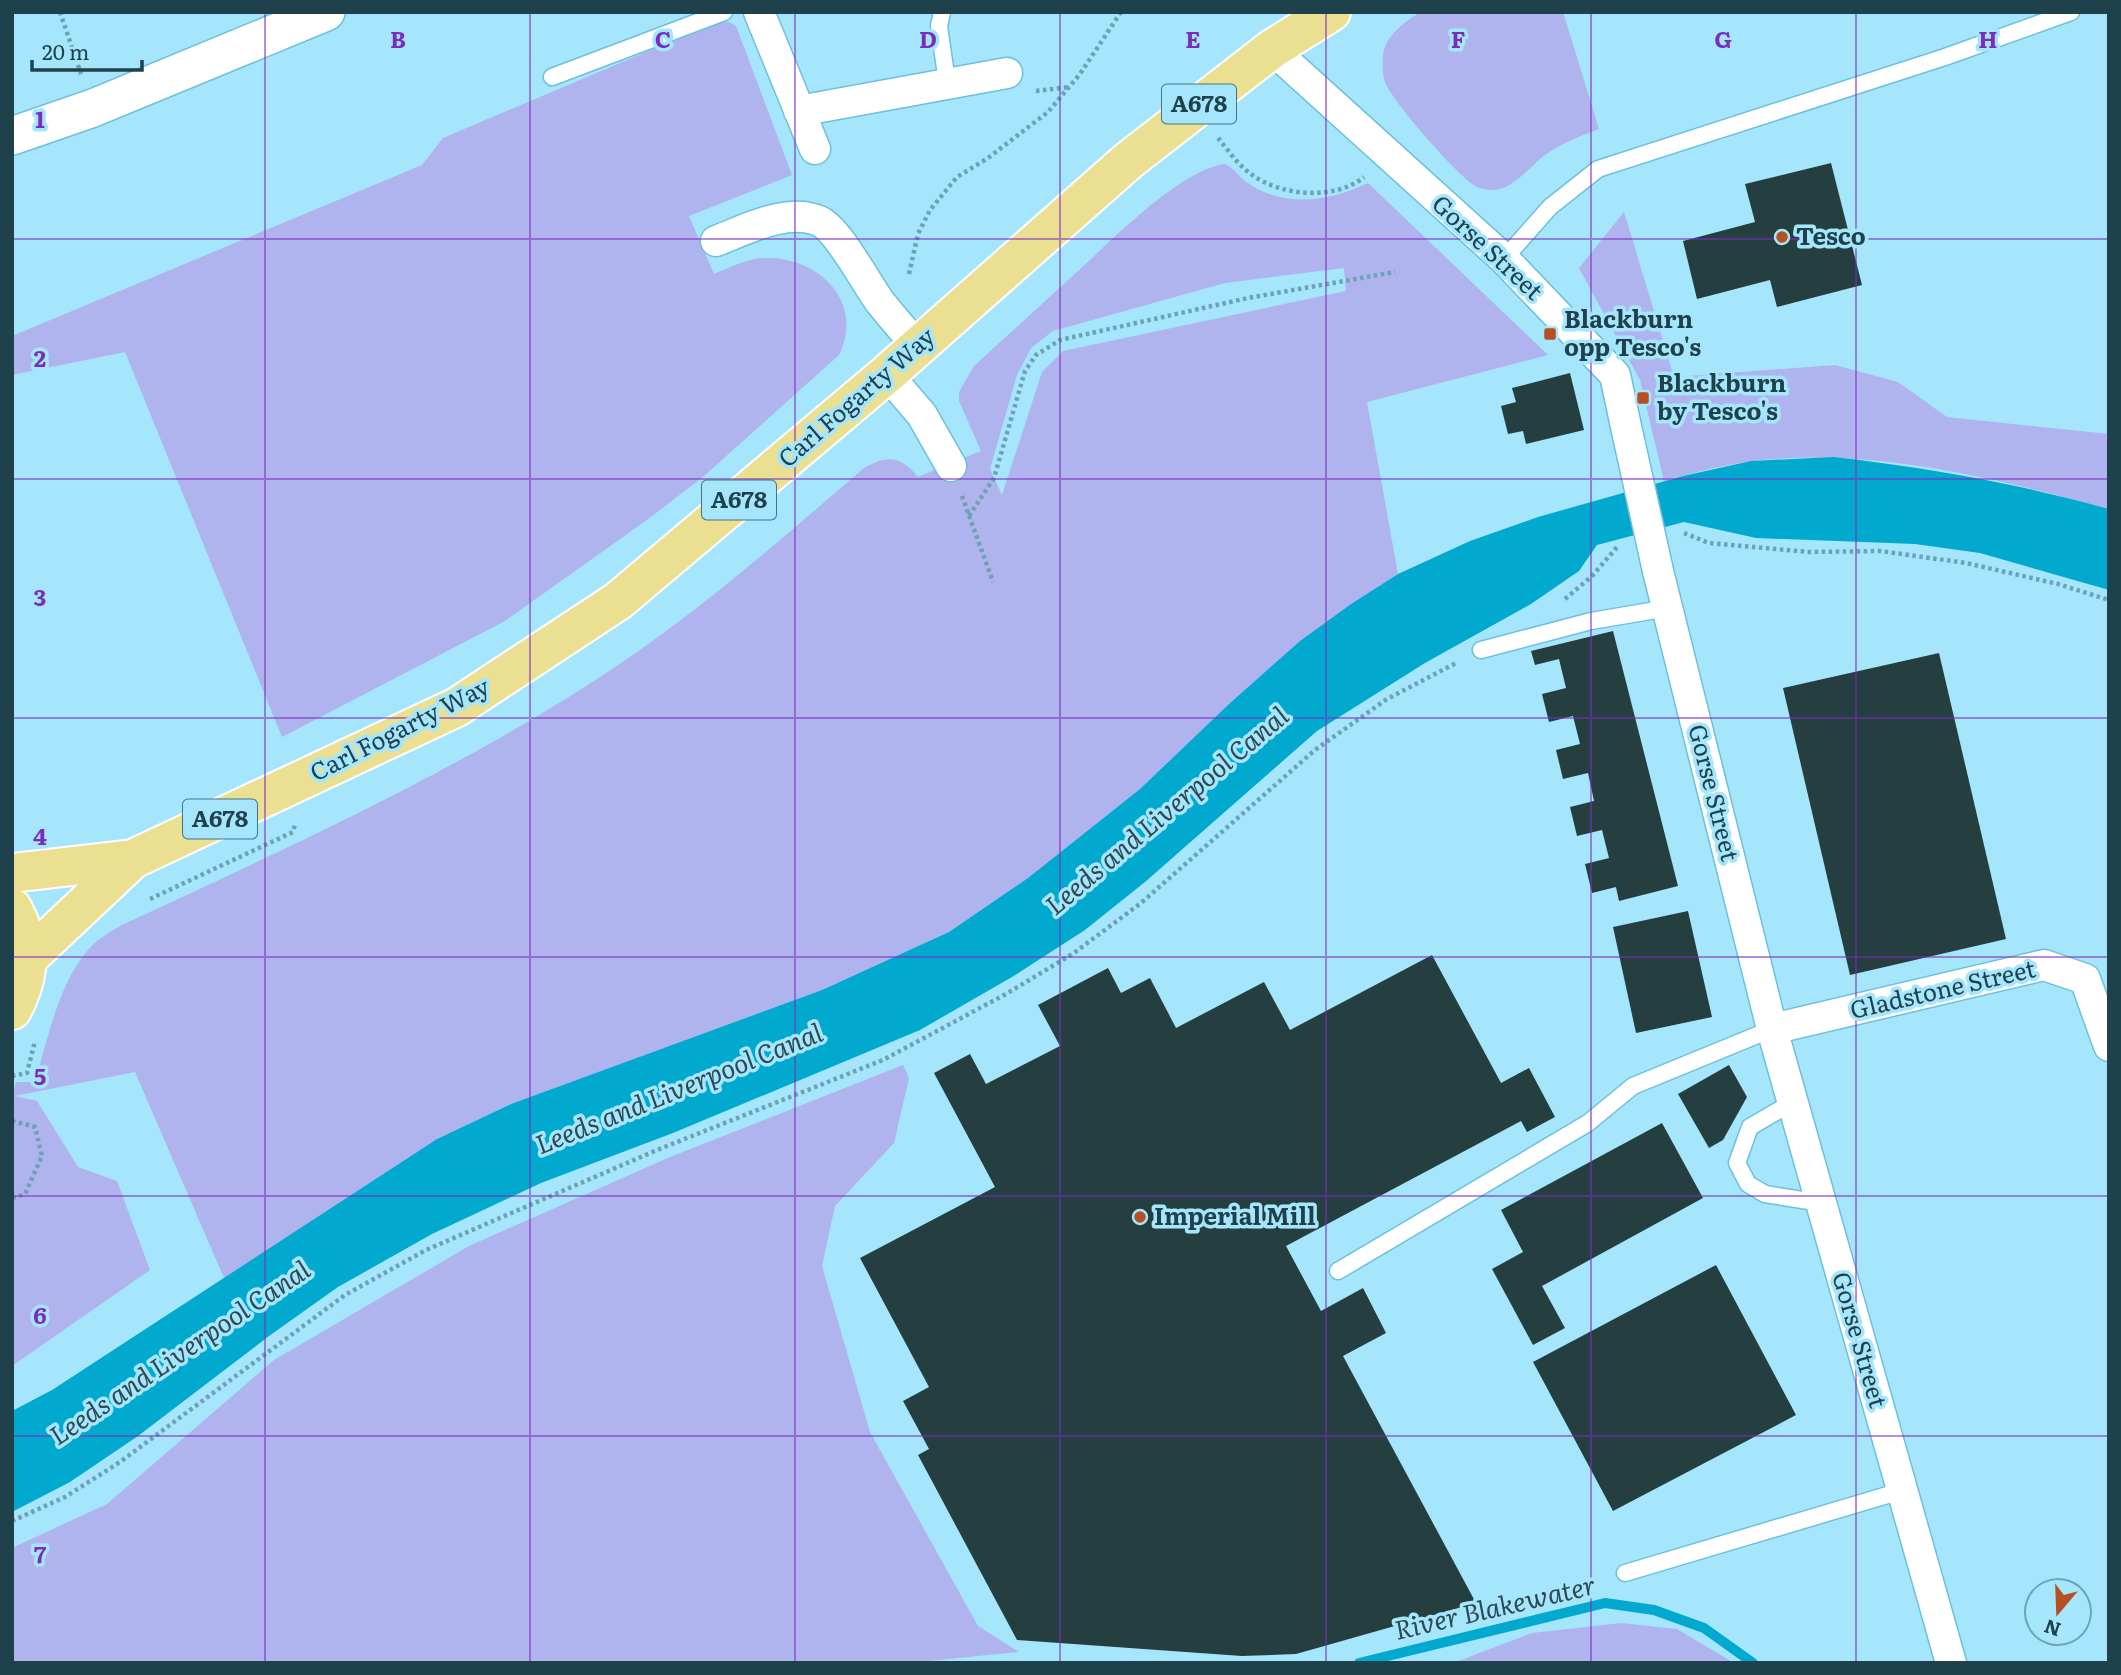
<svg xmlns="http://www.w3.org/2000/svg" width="2121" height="1675" font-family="Literata,serif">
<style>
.green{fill:#afb3ee;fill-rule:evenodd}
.water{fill:#02a9cf}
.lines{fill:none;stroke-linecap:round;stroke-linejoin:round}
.stream{stroke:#02a9cf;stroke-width:10}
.building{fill:#253f40}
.service-casing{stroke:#6dc0dc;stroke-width:19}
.minor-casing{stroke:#6dc0dc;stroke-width:33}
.tertiary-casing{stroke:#6dc0dc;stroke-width:40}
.trunk-casing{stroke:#fff;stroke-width:42}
.path{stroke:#6da2b4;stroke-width:4.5;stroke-dasharray:3.5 3.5;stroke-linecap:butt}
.service{stroke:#fff;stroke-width:16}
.minor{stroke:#fff;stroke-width:30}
.tertiary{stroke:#fff;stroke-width:37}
.trunk{stroke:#ebe092;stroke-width:38}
.minor-bridge-casing{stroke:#6dc0dc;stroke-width:33;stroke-linecap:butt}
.minor-bridge{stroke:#fff;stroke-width:30}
.grid{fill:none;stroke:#7b2cbf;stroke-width:2;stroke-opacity:0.55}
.poi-dot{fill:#b54f24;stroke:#a5e6fd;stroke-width:2.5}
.labels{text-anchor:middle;stroke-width:7;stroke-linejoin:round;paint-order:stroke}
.shield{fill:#a5e6fd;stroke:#467281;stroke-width:2}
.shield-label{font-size:23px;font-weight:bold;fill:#1e414c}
.poi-label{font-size:24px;font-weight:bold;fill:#1e414c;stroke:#a5e6fd;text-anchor:start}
.street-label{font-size:24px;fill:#1e414c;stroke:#a5e6fd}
.water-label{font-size:26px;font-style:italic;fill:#2d4953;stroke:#a5e6fd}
.grid-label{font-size:23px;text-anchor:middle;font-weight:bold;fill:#7b2cbf;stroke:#a5e6fd;stroke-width:7;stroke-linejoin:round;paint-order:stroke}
</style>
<rect width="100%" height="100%" fill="#a5e6fd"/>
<path class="green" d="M1421,12H1563L1599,129C1580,136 1562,143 1545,155C1530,166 1513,190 1493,190C1488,190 1481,189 1477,187C1459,178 1391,100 1385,82C1382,73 1382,59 1384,50C1389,33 1407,20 1421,12Z
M719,21L729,22L736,26L792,175L689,216L714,274C731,267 748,258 766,258C819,257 865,302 839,355L704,476L651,517L505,621L282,737L125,352L12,375V336L422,165L443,138Z
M1225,164C1234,168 1238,176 1246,182C1283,208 1329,202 1368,183L1548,355L1367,402L1398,574L1351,604L1300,641L1229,704L1140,789L1028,878L949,932L822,990L511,1104L437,1139L224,1278L135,1072L15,1096L37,1101L78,1167L117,1181L150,1270L12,1366V1096L16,1082H35C47,1041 58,988 84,955C94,941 108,933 122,925C293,845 468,767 624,661C709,603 786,535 864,468C887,455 900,455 918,477L981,451L959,401V392L974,366C1009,334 1043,303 1078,271C1111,241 1181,169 1225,164ZM1344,268L1346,291L1063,351L1042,372L1002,495L990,469L1017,375L1031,348L1053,331L1225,283Z
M1624,212L1674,377L1835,365L1898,382L1947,417L2109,434V509C1995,478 1871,447 1752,461C1723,465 1692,473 1664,481L1640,380L1579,268Z
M903,1065L909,1078L894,1143L835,1206L822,1266L870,1432L978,1626L1019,1652L909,1663H12V1548L107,1504L274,1360L469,1246L670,1157Z
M1621,1623L1677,1629L1734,1663H1453L1532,1633Z"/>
<path class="water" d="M1833,457C1930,468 2015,483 2109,509V590L1980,553L1915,544L1756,538L1684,522L1597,545L1579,571L1531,604L1425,663L1317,731L1145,882L1085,930L1012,977L920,1030L673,1133L541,1183L432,1234L338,1287L269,1336L138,1436L70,1482L12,1512V1411L52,1390L437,1139L511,1104L822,990L949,932L1028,878L1140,789L1229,704L1300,641L1351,604L1398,574L1470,541L1538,517L1683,476L1751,461Z"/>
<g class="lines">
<path class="stream" d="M1359,1663L1605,1603L1654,1610L1704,1628L1753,1663"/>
</g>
<path class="building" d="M1831,163L1862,285L1777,307L1770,280L1697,299L1683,241L1755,222L1745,184Z
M1570,373L1584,430L1526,444L1523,431L1508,434L1501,406L1516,402L1512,388Z
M1613,631L1678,886L1619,901L1616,887L1592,893L1585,864L1609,858L1602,830L1577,836L1570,807L1594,801L1588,773L1563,779L1556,750L1580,744L1573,716L1549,722L1542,694L1566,688L1559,659L1535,665L1531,651Z
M1939,653L2006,939L1850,975L1783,688Z
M1688,911L1712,1017L1636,1033L1613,927Z
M1432,955L1501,1083L1529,1068L1555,1117L1527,1132L1521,1121L1286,1246L1321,1311L1363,1288L1386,1333L1343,1356L1476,1603L1296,1654L1242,1656L1017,1640L918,1455L929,1449L903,1401L929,1387L860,1258L995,1187L934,1073L970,1054L986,1084L1060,1046L1038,1005L1108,968L1121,993L1150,978L1176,1028L1264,982L1290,1030Z
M1729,1065L1747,1097L1723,1140L1709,1148L1678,1094Z
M1662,1123L1703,1198L1542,1286L1565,1328L1533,1345L1492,1269L1523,1252L1501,1210Z
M1716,1265L1796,1415L1613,1511L1533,1362Z"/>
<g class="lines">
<g class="service-casing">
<path id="service" d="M942,12L939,26L947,82
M552,77L724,12
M1504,259L1550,207L1598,169L1945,57L2071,12
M1481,650L1591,621L1668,608
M1793,1102L1750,1127L1737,1163L1748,1184L1765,1194L1821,1203
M1338,1271L1588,1123L1633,1086L1772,1029
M1625,1573L1901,1491"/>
</g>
<g class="minor-casing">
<path id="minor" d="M759,12L815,149
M1272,49L1504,259L1615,375L1625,422
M799,111L1007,73
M716,241C745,230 788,207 819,221C838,229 866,283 880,302C892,317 905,332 918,347
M887,374L922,415L951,466
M1658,571L1772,1029L1951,1663
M1772,1029L2044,965L2085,979L2109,1046"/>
</g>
<g class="tertiary-casing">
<path id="tertiary" d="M12,136L93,108L326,12"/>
</g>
<g class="trunk-casing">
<path id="trunk" d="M12,873L133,859L457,707L618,601L887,374L1128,161L1272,49L1331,12
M12,908C32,944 31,974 12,1010
M28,958L133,859"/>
</g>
<path class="path" d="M60,12L81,74
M1036,91L1069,87
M1218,138C1228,150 1238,165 1251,174C1280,196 1335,201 1364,177
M909,274L918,234L930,210L957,177L988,158L1048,112L1080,74L1121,12
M962,496L993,582
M969,516L994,478L1025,371L1036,355L1060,340L1248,298L1395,272
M1684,533L1709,543L1809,552L1880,551L1966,563L2058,584L2109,600
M1565,599L1592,576L1618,546
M150,899L293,832L295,824
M12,1076L27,1073L35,1041
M12,1121L35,1127L42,1156L25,1194L12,1198
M12,1521L65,1497L120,1462L345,1295L426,1250L657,1150L883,1060L1006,994L1074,953L1141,903L1315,750L1387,699L1458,662"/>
<use href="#service" class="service"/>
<use href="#minor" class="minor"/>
<use href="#tertiary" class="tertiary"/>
<use href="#trunk" class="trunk"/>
<g class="minor-bridge-casing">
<path id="minor-bridge" d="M1625,422L1658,571"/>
</g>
<use href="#minor-bridge" class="minor-bridge"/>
</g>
<path class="grid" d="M265,12V1663M530,12V1663M795,12V1663M1060,12V1663M1326,12V1663M1591,12V1663M1856,12V1663M12,239H2109M12,479H2109M12,718H2109M12,957H2109M12,1196H2109M12,1436H2109"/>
<g class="poi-dot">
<circle cx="1782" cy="237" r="7"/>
<rect x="1543" y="327" width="14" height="14" rx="3.5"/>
<rect x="1636" y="391" width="14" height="14" rx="3.5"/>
<circle cx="1140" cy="1217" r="7"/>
</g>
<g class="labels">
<g class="shield">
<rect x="1162" y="84.5" width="74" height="39" rx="5"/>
<rect x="702" y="480.5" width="74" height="39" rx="5"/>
<rect x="183" y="799.5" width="74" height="39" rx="5"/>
</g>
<g class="shield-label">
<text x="1199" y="112">A678</text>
<text x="739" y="508">A678</text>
<text x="220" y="827">A678</text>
</g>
<g class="poi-label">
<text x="1796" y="245">Tesco</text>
<text x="1564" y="328">Blackburn<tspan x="1564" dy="28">opp Tesco's</tspan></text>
<text x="1657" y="392">Blackburn<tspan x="1657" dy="28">by Tesco's</tspan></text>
<text x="1154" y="1225">Imperial Mill</text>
</g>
<g class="street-label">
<text transform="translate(1487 248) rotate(43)" y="8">Gorse Street</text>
<text transform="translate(857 398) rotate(-41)" y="8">Carl Fogarty Way</text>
<text transform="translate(400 730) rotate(-27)" y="8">Carl Fogarty Way</text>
<text transform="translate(1713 793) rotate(76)" y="8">Gorse Street</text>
<text transform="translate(1943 990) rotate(-13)" y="8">Gladstone Street</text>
<text transform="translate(1859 1340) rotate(74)" y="8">Gorse Street</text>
</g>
<g class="water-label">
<text transform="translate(1167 811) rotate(-40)" y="9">Leeds and Liverpool Canal</text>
<text transform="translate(679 1089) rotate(-22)" y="9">Leeds and Liverpool Canal</text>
<text transform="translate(180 1353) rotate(-34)" y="9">Leeds and Liverpool Canal</text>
<text transform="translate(1495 1608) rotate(-13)" y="9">River Blakewater</text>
</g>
</g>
<g class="grid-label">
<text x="398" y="48">B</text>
<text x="663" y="48">C</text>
<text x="928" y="48">D</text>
<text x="1193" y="48">E</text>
<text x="1458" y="48">F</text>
<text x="1723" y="48">G</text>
<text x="1988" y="48">H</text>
<text x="40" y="128">1</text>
<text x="40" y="367">2</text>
<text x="40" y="606">3</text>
<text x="40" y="845">4</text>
<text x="40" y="1085">5</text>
<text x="40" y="1324">6</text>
<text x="40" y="1563">7</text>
</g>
<rect width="2121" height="1675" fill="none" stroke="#1e414c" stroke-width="28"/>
<g transform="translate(2058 1612) rotate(199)"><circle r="33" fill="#a5e6fd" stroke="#6fa4b6" stroke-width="2"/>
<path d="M0-5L12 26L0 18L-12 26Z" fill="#b54f24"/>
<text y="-10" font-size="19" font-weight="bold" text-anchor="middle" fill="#1e414c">N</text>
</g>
<path d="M32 60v10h110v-10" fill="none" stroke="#1e414c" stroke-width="3.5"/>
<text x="42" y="60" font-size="21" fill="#1e414c" stroke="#a5e6fd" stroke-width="5" paint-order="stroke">20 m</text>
</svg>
